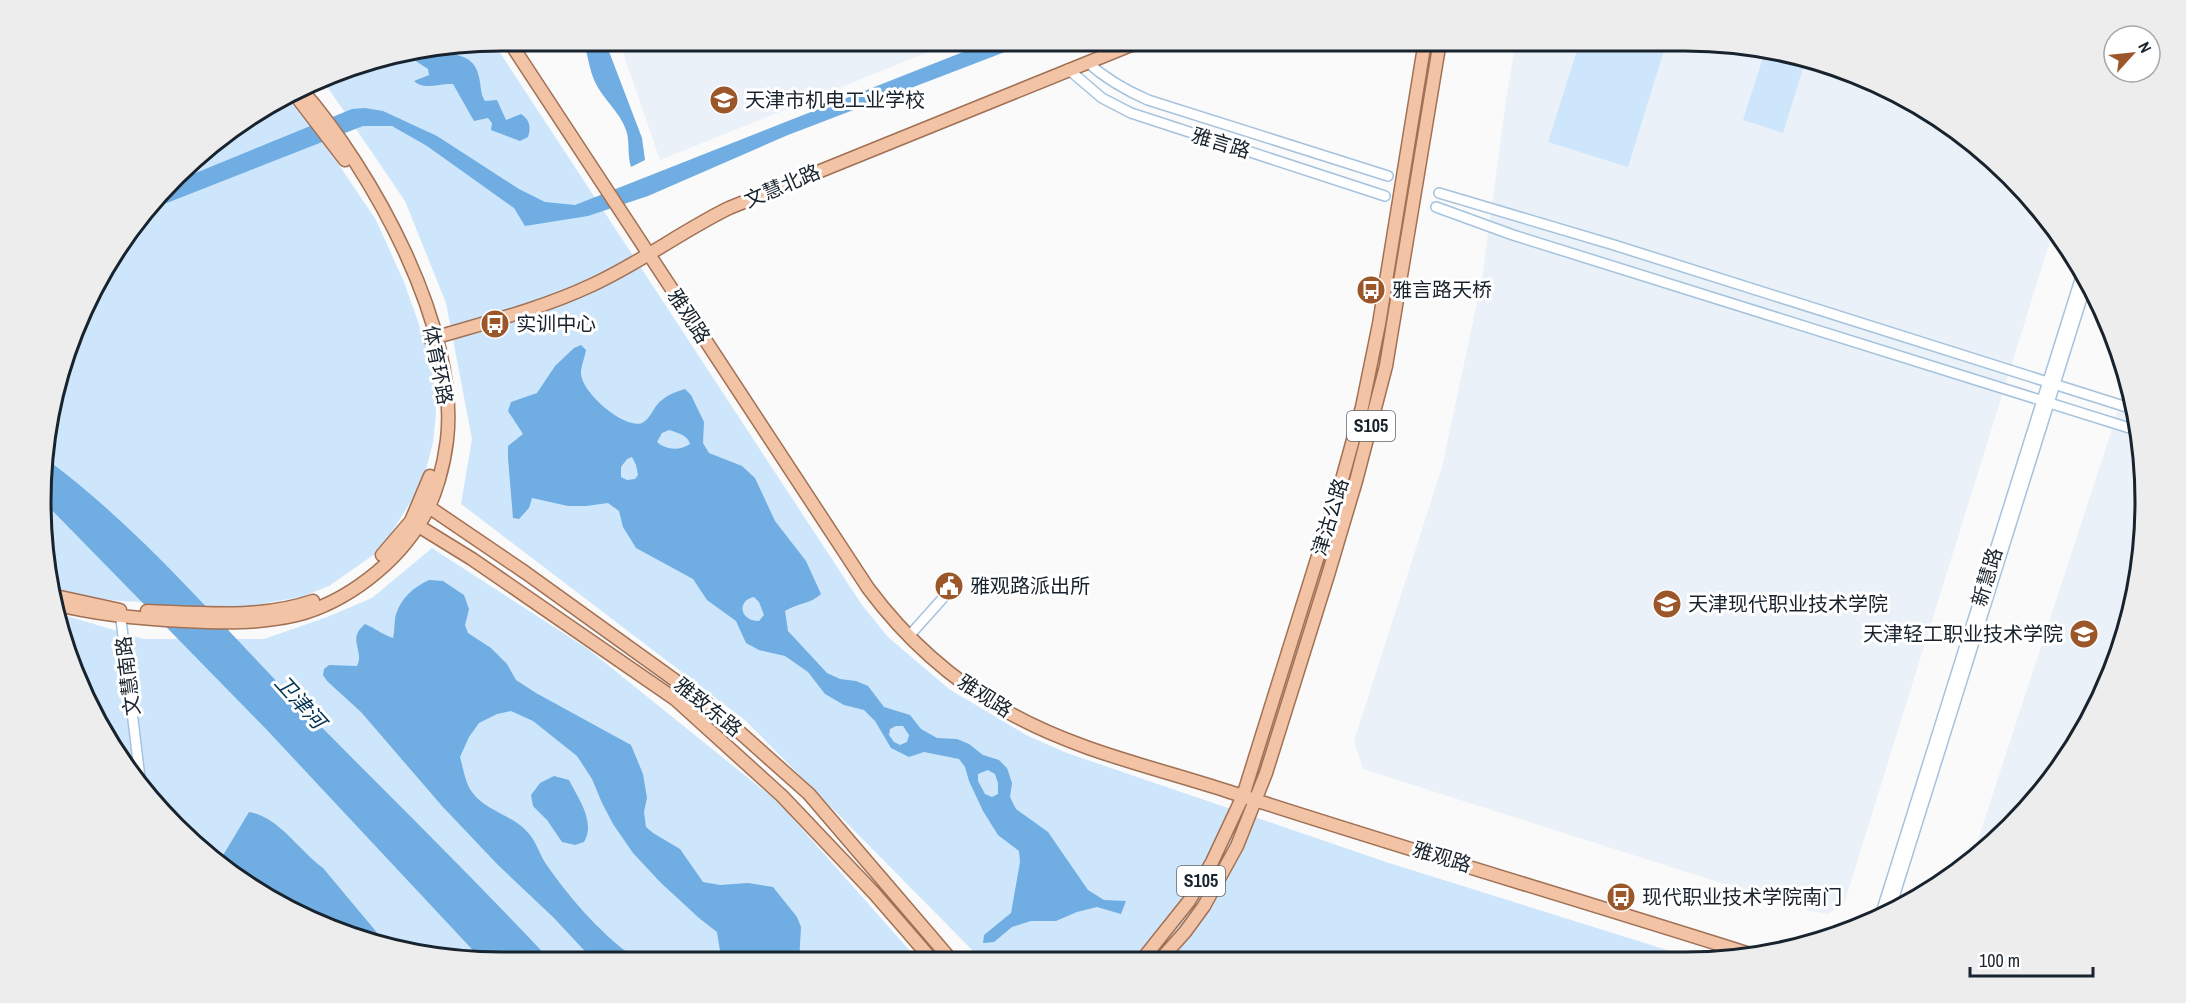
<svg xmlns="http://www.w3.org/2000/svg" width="2186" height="1003" font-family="'Archivo Narrow','Noto Sans SC',sans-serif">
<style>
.built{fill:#eaf1f8}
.green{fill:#cee6fc}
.water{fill:#6fade2;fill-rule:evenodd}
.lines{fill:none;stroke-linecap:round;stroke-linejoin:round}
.minor-casing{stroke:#a5c3de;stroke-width:12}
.major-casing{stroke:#a17155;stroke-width:15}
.minor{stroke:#fff;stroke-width:9}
.major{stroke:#f3c3a6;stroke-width:12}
.labels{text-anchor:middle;stroke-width:6;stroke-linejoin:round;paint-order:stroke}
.shield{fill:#fff;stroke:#5d656c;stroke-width:1.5}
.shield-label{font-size:18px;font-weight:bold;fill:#18232d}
.poi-label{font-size:20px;fill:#18232d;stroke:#fff;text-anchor:start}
.street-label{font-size:20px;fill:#18232d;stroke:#fff}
.water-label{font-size:21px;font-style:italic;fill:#003254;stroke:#fff}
.rim{fill:none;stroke:#18232d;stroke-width:3}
</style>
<rect width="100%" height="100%" fill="#fafafa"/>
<path class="built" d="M619,41H956L660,160Z
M1516,41H1685L1774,49L1861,75L1940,118L2010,175L2054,228L1844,904L1828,914L1806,910L1363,769L1354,741L1442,467L1482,279L1506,100Z
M2126,378L2137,411L2145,501L2137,591L2111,678L2050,782L1971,861L2114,423Z"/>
<path class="green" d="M1580,41H1654L1666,44L1628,167L1548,142Z
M493,42L862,605L888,637L949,689L1028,736L1067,753L1386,862L1696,959L983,961L746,721L461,504L472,439L446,303L405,201L322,79L353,65Z
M1766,48L1806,59L1783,133L1743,120Z
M288,95L306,116L376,220L404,282L427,347L434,381L436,414L433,442L426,470L415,495L385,543L372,556L329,586L301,597L244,607L120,601L81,596L49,589L41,501L49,412L102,271L198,155L271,102Z
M432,548L588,649L778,802L919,961L501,962L411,954L325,928L198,848L102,732L57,613L144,639H264L327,617L372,598Z"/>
<path class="water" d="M583,41H605L642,138L645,160L631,167C627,154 630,140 626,130C620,112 603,99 595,82C589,69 588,54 583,41Z
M991,41H1034L788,135L648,196L588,216L525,226L514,208L427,146L392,126H363L154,208L176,181L352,109L365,108L383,111L437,136L519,189L545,202L575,205Z
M438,51C461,56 476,55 480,82C481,89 481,95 485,101L497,100L506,120L521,114C530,120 531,127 528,137L520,141L491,130L492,123L488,118L474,121L453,84C439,83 425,91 414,81L429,75L428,69L408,56Z
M581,345L586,350C585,357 581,366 581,373C580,391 624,430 642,423C649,420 652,411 657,405C664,396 675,392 685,389L691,395L704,422L703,443L709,453L742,466L755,478L775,521L806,561L821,594C811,604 797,603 785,611L788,631L827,673L840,679L856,681L868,686L884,707L910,715L921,729L937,738L957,739L969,744L983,755L999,760L1007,768L1012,783L1010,797L1016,809L1048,832L1088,890L1104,900L1126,901L1121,914L1097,907L1077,912L1056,921H1031L1012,927L994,942L983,943L984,935L1011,913L1020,862L1019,851L998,835L983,811L969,781L965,767L959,759L924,752L909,757L891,748L875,721L864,710L844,705L825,694L808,672L785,656L759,650L746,643L736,621L707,600L693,579L636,548L623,527L619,511L608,503L586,506H568L532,498L529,508L519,519L513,518L508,458V446L523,434L508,411L511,402L537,393L555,366L574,348ZM669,430C678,433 688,435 690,444C680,451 666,450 657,442L662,433ZM632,457L636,465L638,475L635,479L627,480L621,477V467L627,459ZM754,597L759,602L764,615L759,621C740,621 736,601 754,597ZM896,726H903L909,735L907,742L900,745L894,742L889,735L890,729ZM988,770L995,774L998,783V794L992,797L985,794L978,781V774Z
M49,461C136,526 209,611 284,689C373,780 465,869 552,962L483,961L266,729L41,499C42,485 48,475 49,461Z
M429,580L443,581L464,595L469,609L465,625L468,633L491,648L507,664L516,680L536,693L631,745L643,774L647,798L644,812L646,827L653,833L680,849L703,882L720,885L748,883L773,887L797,917L801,927L799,962H715L720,951L717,932L699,918L661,883L633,853L613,824L602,803L592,779L577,756L533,721L511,711L497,714L479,723L469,737L460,757C463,767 465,783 472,792C486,812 515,815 530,835C537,844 540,855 546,864C570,899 605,939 641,962H595L554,918L498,865L442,806L361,712L327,681L323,675L324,669L329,665L357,666C365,650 346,640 365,624C375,628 383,635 393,638C395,630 394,621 396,614C402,597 414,587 429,580Z
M554,776L569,780C578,798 596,822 584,842L575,845L562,842L547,820L533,806L531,795L540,783Z
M249,812C279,817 299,851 323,868L389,947L325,928L219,862Z"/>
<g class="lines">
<g class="minor-casing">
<path id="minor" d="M1087,62C1106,79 1125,90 1148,100L1388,176
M1068,69L1102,98L1131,113L1385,196
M1439,193L1614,245L2136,410
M1436,207L1513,235L2139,431
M120,611L140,778
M909,636L943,598
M1890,910L2087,282
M1880,916L2082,273"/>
</g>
<g class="major-casing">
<path id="major" d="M509,41L868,588C905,638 952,680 1006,711C1074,750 1153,767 1227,791C1402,848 1580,900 1756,956
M293,92L345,160
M430,339C484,323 541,309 592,285C640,263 682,231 729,208L1141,41
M423,503L526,573L708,704L809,794L952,961
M412,522L472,559L675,699L782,796L874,893L933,961
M382,555L411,521L430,476
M51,595L120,610
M54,604C98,615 140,619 184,621C222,623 259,624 297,615C347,602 397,563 423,518C436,496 444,465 447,440C460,329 372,170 301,89
M147,611C203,613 260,619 313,601
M1142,960L1189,901L1212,862L1243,796L1343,476L1362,407L1379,324L1425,41
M1160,960L1185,932L1204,906L1237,846L1266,773L1328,575L1356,481L1386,366L1440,41"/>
</g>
<use href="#minor" class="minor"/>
<use href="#major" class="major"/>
</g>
<defs>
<g id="school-disc" transform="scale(1.5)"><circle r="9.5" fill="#9b5729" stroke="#fff"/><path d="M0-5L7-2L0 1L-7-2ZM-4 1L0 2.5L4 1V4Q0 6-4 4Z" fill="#fff"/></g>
<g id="bus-disc" transform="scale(1.5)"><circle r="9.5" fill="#9b5729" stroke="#fff"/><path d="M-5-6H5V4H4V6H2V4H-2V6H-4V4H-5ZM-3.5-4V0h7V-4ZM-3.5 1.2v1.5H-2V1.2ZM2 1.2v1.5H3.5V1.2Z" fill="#fff"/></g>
<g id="civic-disc" transform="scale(1.5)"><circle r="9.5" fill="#9b5729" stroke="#fff"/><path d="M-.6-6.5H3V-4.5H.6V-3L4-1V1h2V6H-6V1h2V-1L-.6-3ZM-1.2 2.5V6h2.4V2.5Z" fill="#fff"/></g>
<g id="university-disc" transform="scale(1.5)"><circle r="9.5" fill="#9b5729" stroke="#fff"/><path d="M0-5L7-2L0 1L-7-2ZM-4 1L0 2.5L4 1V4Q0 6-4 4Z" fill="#fff"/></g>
</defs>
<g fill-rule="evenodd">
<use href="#school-disc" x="724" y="100"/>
<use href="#bus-disc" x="1371" y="290"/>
<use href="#bus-disc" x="495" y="324"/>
<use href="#civic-disc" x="949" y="586"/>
<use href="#university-disc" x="1667" y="604"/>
<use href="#university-disc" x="2084" y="634"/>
<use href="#bus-disc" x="1621" y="897"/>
</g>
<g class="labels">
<g class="shield">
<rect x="1347" y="411" width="48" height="30" rx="4.5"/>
<rect x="1177" y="866" width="48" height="30" rx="4.5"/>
</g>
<g class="shield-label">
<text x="1371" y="432">S105</text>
<text x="1201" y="887">S105</text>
</g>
<g class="poi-label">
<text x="745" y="107">天津市机电工业学校</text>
<text x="1392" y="297">雅言路天桥</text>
<text x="516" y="331">实训中心</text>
<text x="970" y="593">雅观路派出所</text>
<text x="1688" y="611">天津现代职业技术学院</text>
<text x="2063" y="641" text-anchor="end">天津轻工职业技术学院</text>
<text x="1642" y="904">现代职业技术学院南门</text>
</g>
<g class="street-label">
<text transform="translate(1221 143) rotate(17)" y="7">雅言路</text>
<text transform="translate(782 186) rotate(-23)" y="7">文慧北路</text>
<text transform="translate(689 316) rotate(57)" y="7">雅观路</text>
<text transform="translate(438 365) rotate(79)" y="7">体育环路</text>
<text transform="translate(1330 517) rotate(-73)" y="7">津沽公路</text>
<text transform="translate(1987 577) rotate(-73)" y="7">新慧路</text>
<text transform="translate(128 676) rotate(-97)" y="7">文慧南路</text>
<text transform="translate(985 696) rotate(33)" y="7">雅观路</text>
<text transform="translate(708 707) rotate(39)" y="7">雅致东路</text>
<text transform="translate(1442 857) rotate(17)" y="7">雅观路</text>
</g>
<g class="water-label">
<text transform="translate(300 702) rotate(48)" y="7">卫津河</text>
</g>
</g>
<path d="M0 0H2186V1003H0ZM501 51H1685A450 450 0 0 1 2135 501V502A450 450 0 0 1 1685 952H501A450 450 0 0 1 51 502V501A450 450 0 0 1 501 51Z" fill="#ededee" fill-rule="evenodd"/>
<path class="rim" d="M501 51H1685A450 450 0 0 1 2135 501V502A450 450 0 0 1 1685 952H501A450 450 0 0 1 51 502V501A450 450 0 0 1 501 51Z"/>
<g transform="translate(2132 54) rotate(63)"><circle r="28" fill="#ffffff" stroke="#a3a7ab" stroke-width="1.5"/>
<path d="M0-4.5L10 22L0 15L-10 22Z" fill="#9b5729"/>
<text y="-9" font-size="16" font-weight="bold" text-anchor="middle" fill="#18232d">N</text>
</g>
<path d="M1970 967v9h123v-9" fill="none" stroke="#18232d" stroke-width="3"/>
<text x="1979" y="967" font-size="18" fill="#18232d" stroke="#ffffff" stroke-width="4.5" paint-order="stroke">100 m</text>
</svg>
